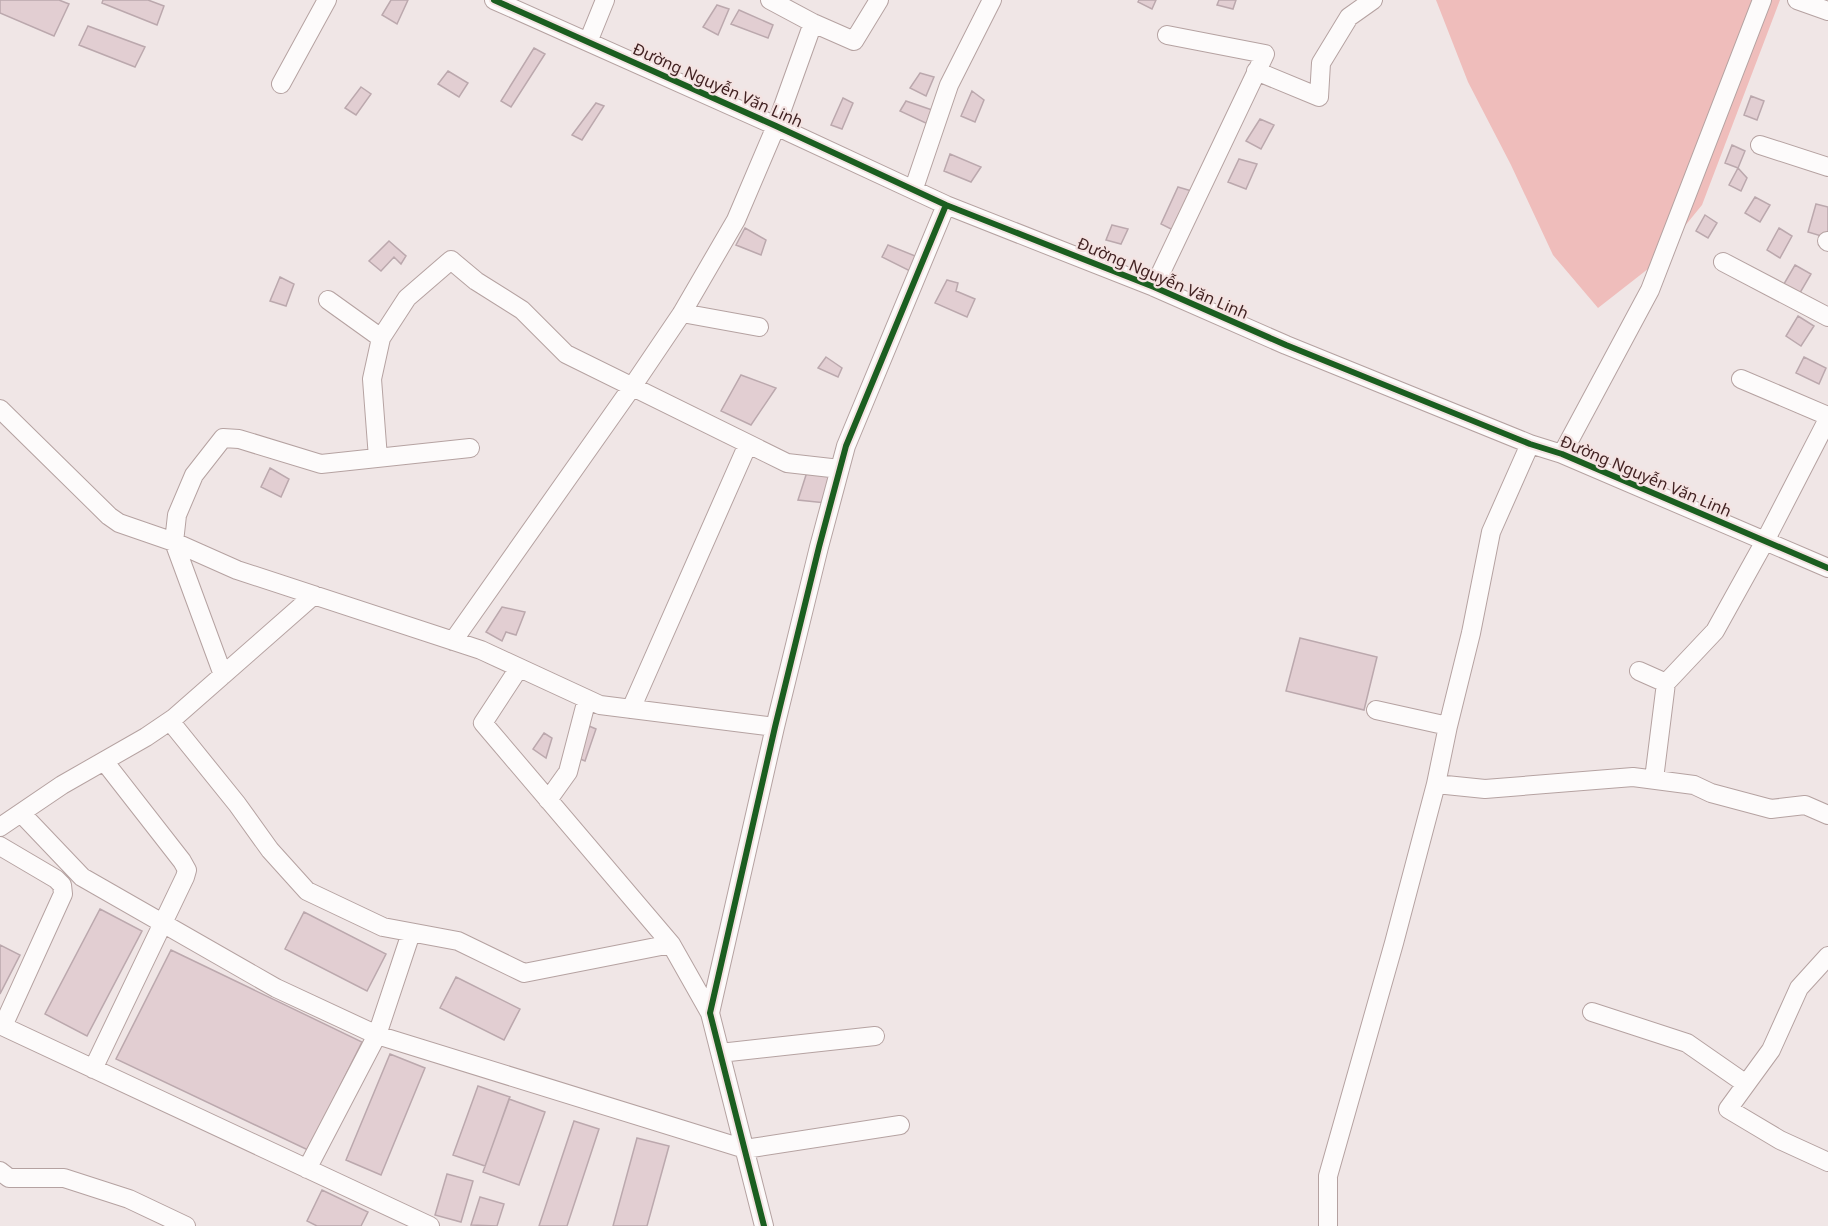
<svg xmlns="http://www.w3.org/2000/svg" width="1828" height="1226" font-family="'Noto Sans',sans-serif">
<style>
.forest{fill:#efbdbb}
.building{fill:#e2ced2;stroke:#bba8ad;stroke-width:1.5}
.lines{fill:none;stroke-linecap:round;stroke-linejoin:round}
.minor-casing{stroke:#b5a2a1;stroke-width:20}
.minor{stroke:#fdfbfb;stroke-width:18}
.cycleway-casing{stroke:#f4e3e2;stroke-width:10}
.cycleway{stroke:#1b5e20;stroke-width:6}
.labels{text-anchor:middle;stroke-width:4.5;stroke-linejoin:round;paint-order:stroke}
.street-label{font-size:16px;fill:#422222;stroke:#f4e3e2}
</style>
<rect width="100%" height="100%" fill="#f0e6e6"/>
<path class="forest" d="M1436,0H1780L1702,205L1653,265L1598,308L1553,255L1511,165L1468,82Z"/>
<path class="building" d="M0,0H59L69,4L54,36L0,13Z
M103,0H148L164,6L157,25L102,3Z
M391,0H408L397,24L382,15Z
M1139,0H1156L1152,9L1138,2Z
M1219,0H1236L1233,9L1217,5Z
M717,5L729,9L718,35L703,27Z
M739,10L773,25L768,38L731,24Z
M88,26L145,47L135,67L79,45Z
M534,48L545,54L511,107L501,101Z
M448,71L468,83L459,97L438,84Z
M920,73L934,77L926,96L910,88Z
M361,87L371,94L356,115L345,108Z
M972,91L984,100L975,122L961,116Z
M1751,96L1764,101L1757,120L1744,115Z
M843,98L853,103L842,129L831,125Z
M906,101L935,111L930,125L900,111Z
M596,103L604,106L582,140L572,135Z
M1260,119L1274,125L1261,149L1246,141Z
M1732,145L1745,151L1738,168L1725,163Z
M950,154L981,167L971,182L944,171Z
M1239,159L1257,164L1246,189L1228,182Z
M1738,168L1747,178L1741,191L1729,185Z
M1178,187L1195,192L1175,231L1161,224Z
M1755,197L1770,205L1760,222L1745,213Z
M1816,204L1828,207V238L1808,232Z
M1705,215L1717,223L1708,238L1696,231Z
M1112,225L1128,229L1121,244L1106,240Z
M745,228L766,240L761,255L736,245Z
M1779,228L1792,236L1780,258L1767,250Z
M389,241L406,256L401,264L394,257L381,271L369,261Z
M888,245L920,258L914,273L882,257Z
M1795,265L1811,274L1797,298L1781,289Z
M280,277L294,284L286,306L270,301Z
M947,280L958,283L956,291L975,299L967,317L935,303Z
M1798,316L1814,326L1801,346L1786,336Z
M826,357L842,368L838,377L818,368Z
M1804,357L1826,368L1819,384L1796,373Z
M741,375L776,388L751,425L721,411Z
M270,468L289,479L281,497L261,487Z
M807,472L830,477L826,503L798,500Z
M502,607L525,612L516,635L506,632L502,641L486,632Z
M1300,638L1377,657L1364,710L1286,691Z
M582,723L596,729L585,761L573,756Z
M544,733L552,738L546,758L533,749Z
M100,909L142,931L87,1036L45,1014Z
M304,912L386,954L367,991L285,949Z
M0,945L20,955L0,994Z
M171,950L362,1042L308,1150L116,1059Z
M456,977L520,1009L504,1040L440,1008Z
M390,1054L425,1068L381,1175L346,1160Z
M478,1086L510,1097L485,1166L453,1155Z
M509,1099L545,1112L519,1185L483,1172Z
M574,1121L599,1129L567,1226H539Z
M637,1138L669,1146L647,1226H613Z
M447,1174L473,1181L461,1222L435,1215Z
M322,1190L368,1212L361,1226H317L307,1221Z
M480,1197L504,1204L497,1226L471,1225Z"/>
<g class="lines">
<g class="minor-casing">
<path id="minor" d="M494,0L776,126L946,205L1154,287L1286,345L1530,444L1562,454L1828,568
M770,0L813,23L854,41L879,0
M1797,0L1828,11
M588,42L605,0
M1256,71L1319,97L1321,63L1349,17L1373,0
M281,84L327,0
M1760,145L1828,167
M914,188L949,85L992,0
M1827,241L1828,242
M1723,262L1828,317
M1154,287L1265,54L1167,35
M328,300L381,338
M682,313L759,327
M1741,379L1828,416
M0,409L109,516L119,523L174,542L177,515L194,475L223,438L239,439L321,464L470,448
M1562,454L1650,290L1762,0
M378,458L372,379L381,338L407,298L451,260L476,281L522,310L566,354L787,463L840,469
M453,641L632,387L682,313L736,220L776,126L813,23
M519,668L483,723L671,944L710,1013
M1639,671L1666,683L1654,779
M223,675L174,542L237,570L481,650L600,705L775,727
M1666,683L1715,631L1765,541L1828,419
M631,709L748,444
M1376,710L1448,726L1436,784
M170,721L237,804L270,850L307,891L383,927L458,941L524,973L671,944
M1448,726L1471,633L1491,532L1530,444
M548,800L568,772L587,699
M21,813L82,877L276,988L377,1035L745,1149L900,1125
M0,827L62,785L146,737L174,718L314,595
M0,846L56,879L62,885L63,894L3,1026
M1828,956L1799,988L1771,1050L1728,1109L1780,1140L1828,1162
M1592,1012L1687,1043L1746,1084
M0,1025L430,1226
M720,1053L875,1036
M93,1069L185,877L187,870L182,861L104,761
M307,1169L377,1035L411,933
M0,1171L9,1178H64L129,1199L186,1226
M764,1226L710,1013L775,727L819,547L846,446L946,205
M1328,1226V1176L1394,943L1436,784L1485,789L1633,777L1694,785L1711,793L1771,809L1805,805L1828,815"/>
</g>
<use href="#minor" class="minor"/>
<g class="cycleway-casing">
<path id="cycleway" d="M494,0L776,126L946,205L1154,287L1286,345L1530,444L1562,454L1828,568
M764,1226L710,1013L775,727L819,547L846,446L946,205"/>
</g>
<use href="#cycleway" class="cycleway"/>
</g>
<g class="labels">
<g class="street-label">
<text transform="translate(718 85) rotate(24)" y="6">Đường Nguyễn Văn Linh</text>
<text transform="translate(1163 278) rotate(23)" y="6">Đường Nguyễn Văn Linh</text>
<text transform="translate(1646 476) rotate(23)" y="6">Đường Nguyễn Văn Linh</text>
</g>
</g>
</svg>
